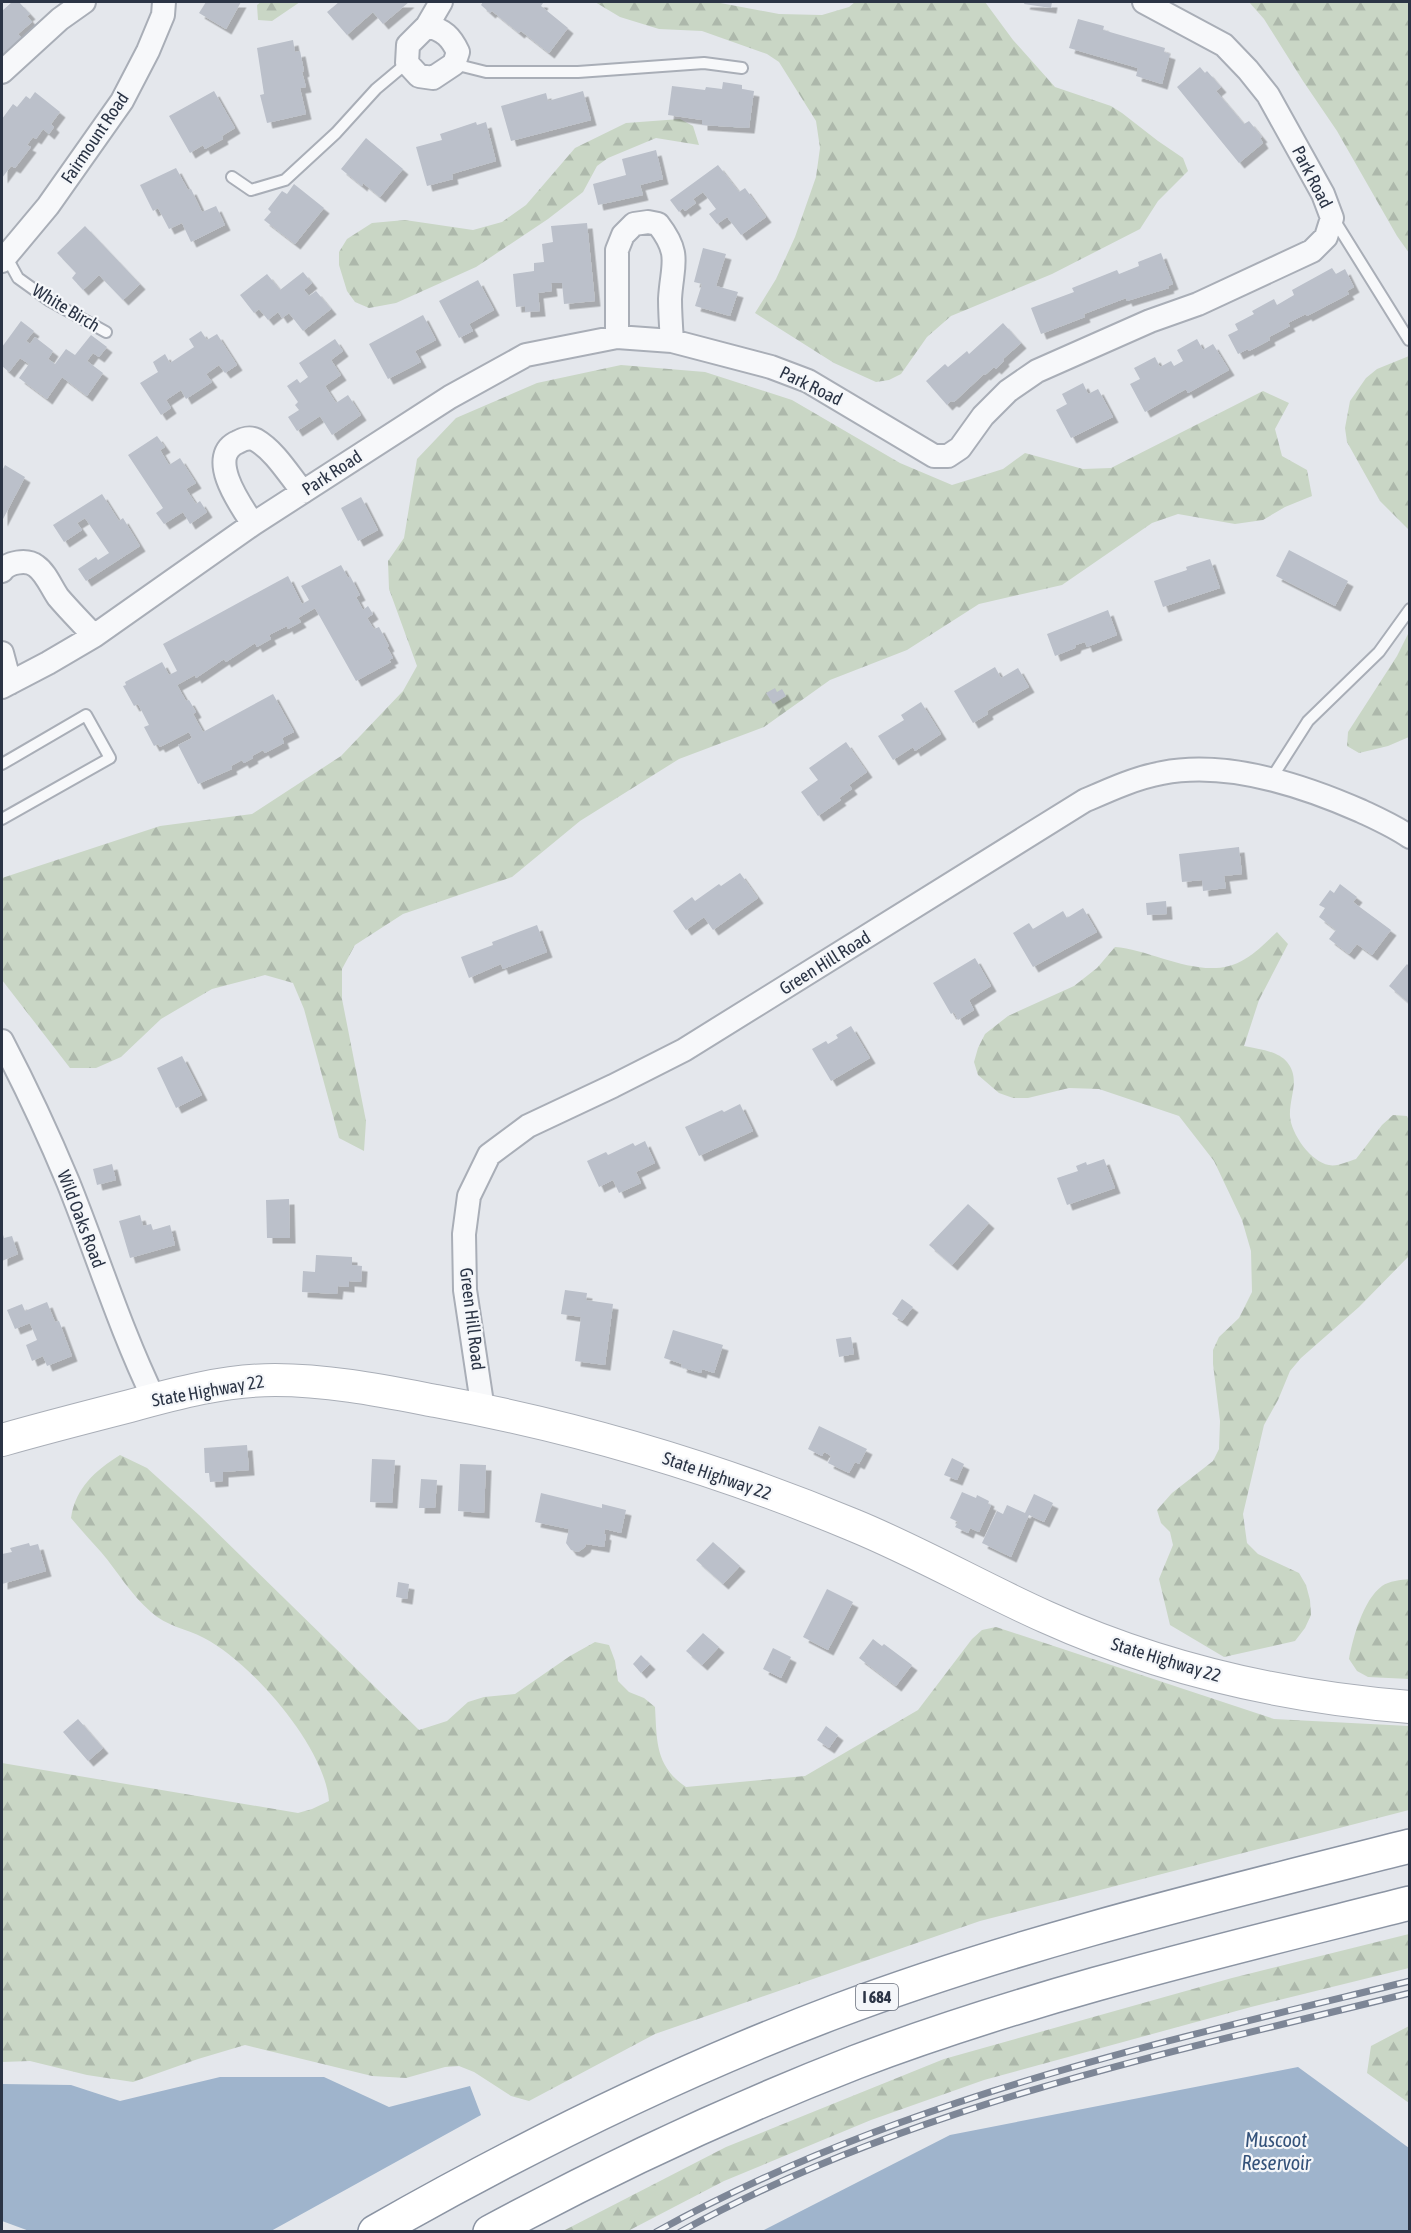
<svg xmlns="http://www.w3.org/2000/svg" width="1411" height="2233" font-family="'Asap Condensed',sans-serif">
<style>
.forest{fill:url(#forest-firs)}
.water{fill:#9fb4cc}
.building{fill:#bbc0ca;filter:url(#shadow)}
.lines{fill:none;stroke-linecap:round;stroke-linejoin:round}
.service-casing{stroke:#a9aeb7;stroke-width:14}
.minor-casing{stroke:#a9aeb7;stroke-width:26}
.secondary-casing{stroke:#a9aeb7;stroke-width:34}
.motorway-casing{stroke:#8b94a3;stroke-width:36}
.service{stroke:#f7f8fa;stroke-width:10}
.minor{stroke:#f7f8fa;stroke-width:22}
.secondary{stroke:#fff;stroke-width:32}
.motorway{stroke:#fff;stroke-width:33}
.rail-casing{stroke:#7d8696;stroke-width:7}
.rail{stroke:#f4f6f9;stroke-width:4.5;stroke-dasharray:14;stroke-linecap:butt}
.labels{text-anchor:middle;stroke-width:4.5;stroke-linejoin:round;paint-order:stroke}
.shield{fill:#f4f6f9;stroke:#676e7b;stroke-width:1.5}
.shield-label{font-size:16px;font-weight:bold;fill:#2b3445}
.street-label{font-size:18px;fill:#2b3445;stroke:#f4f6f9}
.water-label{font-size:20px;font-style:italic;fill:#34527a;stroke:#f4f6f9}
</style>
<defs>
<pattern id="forest-firs" width="22" height="20" patternUnits="userSpaceOnUse" patternTransform="scale(1.5)"><rect width="22" height="20" fill="#c9d6c5"/><path d="M5 1l3.5 6h-7zM16 11l3.5 6h-7z" fill="#adb8ab"/></pattern>
<filter id="shadow"><feDropShadow dx="5.5" dy="5.5" stdDeviation="0" flood-color="#0004"/></filter>
</defs>
<rect width="100%" height="100%" fill="#e4e7ec"/>
<path class="forest" d="M261,2H300L272,21L258,20L257,5Z
M595,2H715L779,14L822,15L849,7L855,2H985L1013,40L1055,87L1111,106L1122,113L1158,141L1183,158L1188,171L1158,201L1140,229L1052,274L951,316L927,337L901,374L889,380L876,382L834,363L755,313L776,279L795,237L816,177L820,148L816,121L779,62L767,54L702,31L659,29L620,17Z
M1249,2H1409V253L1397,236L1337,131L1303,81L1264,19Z
M680,119L693,126L699,145L656,138L608,158L597,166L583,192L548,219L476,267L396,303L369,308L355,302L347,291L339,265V252L347,239L372,223L405,220L473,230L502,222L526,205L575,148L626,123Z
M1409,356V530L1380,501L1347,442L1345,428L1350,401L1366,378L1377,369Z
M621,365L705,372L792,400L900,463L952,485L1003,469L1025,453L1083,469L1111,468L1263,391L1289,403L1275,429L1282,456L1307,470L1312,496L1285,507L1263,520L1235,524L1178,514L1152,523L1062,585L979,604L907,650L830,680L764,727L679,759L580,821L512,877L403,914L355,945L342,969V999L366,1121L364,1151L339,1138L304,1009L293,983L265,975L212,989L161,1019L121,1057L96,1068H70L2,980V878L160,826L252,814L341,756L403,691L417,666L389,589L388,561L404,538L417,459L456,418L537,383Z
M1409,632V737L1388,746L1359,753L1347,746L1348,732L1397,656Z
M1277,932L1288,944L1259,1000L1244,1046C1258,1049 1278,1051 1287,1062C1301,1079 1289,1097 1290,1116C1291,1134 1311,1162 1329,1165C1337,1167 1349,1161 1356,1159L1382,1125L1393,1115L1407,1116L1410,1123L1409,1256L1359,1307L1301,1358L1290,1371L1278,1400L1264,1425L1243,1514L1247,1543L1258,1554L1299,1573L1306,1585L1310,1600L1311,1615L1305,1628L1295,1641L1224,1657L1170,1625L1159,1579L1173,1545L1170,1532L1161,1523L1157,1510L1172,1493L1213,1461L1219,1449L1220,1421L1213,1364V1350L1219,1337L1239,1318L1252,1292L1251,1251L1242,1220L1214,1161L1179,1116L1099,1089L1069,1088L1028,1098H1013L999,1093L978,1075L974,1062L978,1048L985,1034L1008,1016L1074,986L1097,968L1115,947C1155,950 1206,984 1245,959C1257,952 1267,941 1277,932Z
M120,1455L147,1468L199,1515L419,1730L447,1721L468,1702L484,1697L515,1694L570,1656L595,1642L609,1645L615,1661L618,1681L629,1692L644,1698L655,1707C657,1741 655,1766 686,1787L805,1776L918,1710L972,1639L982,1630L996,1627L1274,1719L1409,1726V1810L980,1921L655,2034L529,2101L511,2096L474,2072L459,2066L445,2067L406,2078L372,2076L245,2045L198,2059L133,2082L87,2075L30,2061L2,2062V1763L298,1813L312,1809L329,1801C325,1747 251,1662 204,1638C187,1629 166,1626 151,1612C131,1595 118,1572 101,1552C91,1541 81,1530 71,1518C76,1487 95,1471 120,1455Z
M1409,1579V1679L1368,1677L1357,1671L1349,1659C1353,1638 1363,1600 1382,1586C1389,1581 1401,1580 1409,1579Z
M1409,1934V1968L1251,2007L984,2080L871,2120L724,2181L628,2231H563L726,2147L944,2059L1232,1978Z
M1409,2026V2103L1367,2073L1371,2046Z"/>
<path class="water" d="M1298,2067L1409,2148V2231H762L950,2135Z
M220,2077H324L389,2107L470,2086L481,2115L271,2231L32,2232L2,2221V2084L71,2085L120,2101Z"/>
<path class="building" d="M12,2H19L30,14L27,16L32,22L18,34L24,41L5,57L2,52V11Z
M206,2H241L226,29L199,13Z
M339,2H409L383,24L373,12L347,35L327,12Z
M483,2H541L543,3L541,6L568,28L549,53L521,31L519,33L492,11L490,13L481,5Z
M1025,2H1052L1051,8L1024,4Z
M1078,19L1104,26L1103,30L1165,48L1164,52L1170,54L1162,84L1136,76L1138,68L1069,48Z
M293,40L295,52L300,51L304,71L302,72L306,87L300,88L306,114L267,123L260,95L264,94L257,48Z
M1200,67L1205,73L1207,71L1221,87L1216,91L1244,124L1249,121L1262,137L1260,138L1263,143L1239,163L1177,87Z
M723,82L742,85V89L754,91L749,128L702,125V120L668,115L672,86L705,90L706,87L722,89Z
M214,91L235,128L222,136L223,139L205,149L203,145L190,153L169,116Z
M583,91L591,120L511,141L501,106L546,93L548,101Z
M35,92L60,112L51,124L54,127L49,134L43,129L36,139L33,137L27,145L31,147L15,168L11,166L2,178V119L13,104L17,107L26,96L30,99Z
M476,122L477,125L486,122L496,161L452,174L453,179L427,186L416,147L442,140L440,134Z
M366,138L403,169L380,197L363,183L362,186L341,169Z
M656,150L663,179L640,185L643,195L598,205L593,184L626,175L622,159Z
M718,165L739,192L745,188L766,217L741,235L727,217L717,224L709,214L716,209L703,192L693,199L696,203L685,211L683,208L679,212L670,200Z
M176,168L188,190L191,189L202,212L216,206L225,225L191,242L182,223L169,229L158,208L153,211L140,185Z
M294,184L324,208L295,244L264,220L271,212L268,209L282,191L287,194Z
M587,223L595,301L564,304L562,283H551L552,291L538,293L540,311L525,312V306L516,307L513,274L534,271V263L544,262L542,244L553,242L551,226Z
M85,226L140,284L123,300L99,275L83,290L72,278L76,273L57,253Z
M703,248L726,254L716,286L738,292L730,316L695,306L702,284L694,282Z
M1161,253L1173,284L1168,286L1169,288L1127,301L1126,298L1084,314L1085,317L1041,334L1031,308L1074,292L1072,288L1117,270L1119,274L1139,266L1138,262Z
M1332,268L1336,274L1345,269L1354,287L1347,291L1349,294L1307,316L1306,314L1288,323L1290,326L1269,337L1270,340L1249,351L1248,349L1238,354L1228,335L1238,330L1235,324L1254,314L1252,311L1274,299L1277,305L1294,295L1292,290Z
M303,272L312,283L304,290L309,296L316,291L331,309L303,331L289,313L282,318L278,312L268,320L259,309L254,313L240,295L267,274L280,290Z
M478,280L494,310L469,324L473,331L459,338L439,301Z
M423,315L436,340L415,351L421,362L388,379L369,344Z
M21,321L34,331L26,341L30,344L35,337L53,351L48,359L55,364L66,349L75,355L91,335L107,347L99,357L93,353L87,361L103,373L87,396L62,377L47,399L19,378L29,364L20,358L9,372L2,366V347Z
M1003,323L1021,343L1003,359L1004,361L996,369L994,367L985,375L984,374L954,402L951,401L947,405L926,381L945,364L948,367L967,351L969,354Z
M201,331L207,340L217,334L237,365L225,373L219,365L206,374L212,382L186,399L181,390L166,400L171,408L161,415L140,383L158,372L153,362L165,354L170,363L194,347L189,339Z
M335,339L343,351L331,360L341,375L325,386L336,403L348,395L361,415L332,435L320,416L297,431L288,417L299,410L295,405L298,402L287,386L297,379L300,383L308,377L299,363Z
M1197,339L1203,350L1213,344L1229,370L1188,393L1186,389L1145,412L1130,384L1140,379L1134,368L1155,357L1160,367L1171,361L1174,366L1183,361L1177,350Z
M1083,383L1088,394L1098,389L1113,417L1071,438L1056,410L1067,404L1062,394Z
M157,436L165,447L160,450L169,465L180,458L196,483L186,489L196,504L200,501L207,512L190,524L183,512L164,524L156,513L163,508L128,455Z
M5,465L25,477L2,521V471Z
M102,494L119,521L123,518L140,546L86,581L78,569L96,557L98,560L109,553L85,518L77,523L82,530L64,542L53,525Z
M361,497L378,530L358,541L341,508Z
M1289,550L1348,581L1335,606L1276,576Z
M1210,559L1220,588L1163,607L1154,581L1187,570L1186,567Z
M341,565L348,578L350,576L360,595L356,597L363,610L368,606L373,614L367,618L374,629L379,627L389,646L387,647L393,658L389,660L391,662L356,681L315,608L298,618L301,622L288,629L287,626L269,635L271,639L257,647L255,643L226,662L224,659L196,678L195,675L177,685L186,701L189,700L196,712L193,714L203,732L273,694L294,732L282,738L284,743L265,753L263,750L252,756L253,758L244,763L242,760L231,766L232,769L198,784L178,745L192,738L189,732L160,747L158,744L154,746L144,727L149,725L138,704L134,706L123,686L126,685L125,682L162,662L169,675L177,671L163,644L275,583L288,576L302,604L309,600L301,586Z
M1108,610L1117,635L1087,647L1085,642L1076,645L1075,648L1055,656L1047,634Z
M995,667L1001,678L1018,668L1029,687L987,711L988,714L973,723L954,691Z
M775,688L777,692L782,689L786,696L773,704L766,693Z
M921,702L941,734L915,751L913,747L893,760L878,736L904,720L901,715Z
M846,742L867,772L849,785L852,789L839,798L841,800L818,816L801,792L818,780L809,768Z
M1239,847L1242,874L1224,876L1226,888L1203,891L1202,880L1182,882L1179,854Z
M740,873L758,898L713,930L704,917L686,930L673,911L692,897L695,901L719,884L721,886Z
M1340,884L1357,897L1353,902L1391,930L1372,955L1357,944L1349,954L1329,939L1336,930L1319,917L1325,908L1319,905L1330,890L1334,893Z
M1166,901L1167,914L1147,915L1146,903Z
M1083,908L1097,932L1033,967L1013,933L1029,923L1033,929L1063,911L1067,918Z
M537,925L547,952L503,969L501,964L469,978L461,957L493,945L492,942Z
M975,958L991,986L969,1000L974,1010L958,1020L954,1012L951,1014L933,983Z
M1407,964L1410,967V1004L1389,986Z
M851,1026L870,1058L831,1081L812,1049L826,1041L828,1044L838,1038L836,1035Z
M182,1056L202,1095L176,1108L157,1068Z
M740,1104L753,1131L699,1156L685,1127L722,1110L724,1112Z
M645,1141L655,1163L636,1172L641,1183L619,1193L613,1180L599,1187L587,1161L606,1152L608,1155L633,1143L635,1146Z
M1104,1159L1115,1188L1067,1205L1057,1178L1078,1171L1076,1166L1086,1162L1087,1165Z
M112,1164L116,1180L97,1185L93,1169Z
M289,1199L290,1238H267L266,1200Z
M968,1204L989,1223L952,1265L929,1245Z
M140,1215L143,1226L151,1224L153,1230L170,1225L175,1245L130,1258L119,1221Z
M2,1231L4,1238L12,1236L18,1254L2,1261Z
M316,1255L352,1257V1265L362,1266L361,1282L349,1281V1287L338,1286L337,1294L302,1292L303,1271L315,1272Z
M565,1290L587,1293L586,1300L613,1304L605,1365L575,1361L581,1317L561,1314Z
M902,1299L913,1307L902,1321L892,1314Z
M47,1302L55,1322L59,1321L72,1356L47,1366L43,1356L32,1361L26,1345L37,1340L30,1323L15,1329L7,1310L22,1304L25,1311Z
M673,1330L723,1345L714,1373L702,1369L701,1373L681,1367L682,1364L664,1358Z
M851,1337L854,1354L839,1357L836,1339Z
M819,1426L867,1449L859,1464L855,1462L849,1473L828,1463L831,1456L828,1454L824,1452L822,1456L808,1449Z
M247,1445L249,1470L223,1472V1481L210,1482L209,1473H205L204,1448Z
M952,1458L964,1464L957,1480L944,1475Z
M372,1459L395,1460L392,1503L370,1502Z
M460,1464L486,1465L484,1513L458,1511Z
M421,1479L437,1480L435,1508H419Z
M962,1492L976,1498L977,1495L989,1501L988,1504L991,1505L979,1532L970,1528L968,1533L955,1527L958,1522L950,1518Z
M541,1493L602,1508V1504L626,1510L621,1533L605,1529L604,1534L606,1535L604,1547L586,1544L585,1547L578,1552L571,1550L566,1543L569,1529L535,1522Z
M1034,1494L1053,1503L1044,1522L1029,1515L1011,1557L982,1543L997,1511L1003,1514L1007,1505L1025,1513Z
M713,1542L740,1566L723,1584L696,1560Z
M29,1543L30,1546L38,1544L46,1571L2,1584V1554L12,1552L10,1548Z
M398,1582L409,1584L407,1599L396,1597Z
M827,1589L853,1602L828,1650L803,1637Z
M703,1633L719,1647L702,1665L686,1651Z
M873,1639L882,1646L884,1644L912,1665L896,1686L859,1658Z
M773,1648L791,1657L781,1678L763,1669Z
M641,1655L650,1664L641,1673L633,1664Z
M78,1719L103,1748L88,1761L63,1732Z
M826,1726L838,1735L829,1748L817,1740Z"/>
<g class="lines">
<g class="service-casing">
<path id="service" d="M454,64L486,72H578L704,63L742,68
M232,177L251,190L285,180L336,133L376,89L407,63
M1333,218L1409,340
M6,256L18,278L50,301L106,332
M2,764L86,715L110,758L2,819
M1271,779L1308,721L1379,652L1410,609"/>
</g>
<g class="minor-casing">
<path id="minor" d="M427,26C444,30 451,37 458,52L454,64L433,78L419,76L407,63L408,45Z
M427,26L441,2
M2,72L60,19L84,2
M2,261L48,206L122,101L148,51L163,15L164,2
M617,337V250L623,235L634,224L648,222L658,224C682,255 672,264 670,299C670,312 671,327 672,341
M253,524C241,506 205,456 238,442C243,439 250,437 256,440C275,451 289,475 303,492
M2,571C8,562 27,559 36,566C46,573 51,587 58,597C69,610 82,623 94,636
M2,653L10,683
M2,687L48,663L94,636L253,524L450,397L526,355L617,337L672,341L771,367L808,381L934,456H948L960,448L983,416L1008,391L1037,371L1150,321L1198,304L1312,251L1326,237L1332,218L1323,194L1268,95L1248,70L1224,45L1144,2
M2,1041C26,1087 48,1134 68,1182C97,1254 120,1329 154,1399
M483,1410L465,1290L464,1234L469,1196L489,1155L528,1126L613,1086L684,1050L1084,801C1109,790 1135,778 1162,773C1227,760 1302,785 1361,811C1378,819 1394,826 1410,837"/>
</g>
<g class="secondary-casing">
<path id="secondary" d="M2,1440C44,1428 87,1417 130,1406C177,1393 226,1380 275,1380C329,1380 383,1391 436,1401C578,1427 719,1469 853,1525C919,1552 981,1588 1046,1617C1161,1669 1284,1697 1410,1707"/>
</g>
<g class="motorway-casing">
<path id="motorway" d="M375,2232C526,2146 675,2072 837,2011C1023,1941 1217,1895 1410,1846
M490,2232C609,2168 730,2111 856,2062C1035,1994 1224,1950 1410,1903"/>
</g>
<use href="#service" class="service"/>
<use href="#minor" class="minor"/>
<use href="#secondary" class="secondary"/>
<use href="#motorway" class="motorway"/>
<g class="rail-casing">
<path id="rail" d="M656,2232C893,2101 1150,2045 1410,1981
M680,2232C906,2107 1161,2055 1410,1993"/>
</g>
<use href="#rail" class="rail"/>
</g>
<g class="labels">
<rect class="shield" x="856" y="1984" width="42" height="26" rx="4.5"/>
<g class="shield-label">
<text x="877" y="2003">I 684</text>
</g>
<g class="street-label">
<text transform="translate(95 138) rotate(-56)" y="6">Fairmount Road</text>
<text transform="translate(1312 177) rotate(63)" y="6">Park Road</text>
<text transform="translate(66 308) rotate(31)" y="6">White Birch</text>
<text transform="translate(811 386) rotate(26)" y="6">Park Road</text>
<text transform="translate(332 473) rotate(-33)" y="6">Park Road</text>
<text transform="translate(825 963) rotate(-32)" y="6">Green Hill Road</text>
<text transform="translate(81 1219) rotate(69)" y="6">Wild Oaks Road</text>
<text transform="translate(472 1319) rotate(83)" y="6">Green Hill Road</text>
<text transform="translate(208 1391) rotate(-10)" y="6">State Highway 22</text>
<text transform="translate(717 1476) rotate(19)" y="6">State Highway 22</text>
<text transform="translate(1166 1660) rotate(17)" y="6">State Highway 22</text>
</g>
<g class="water-label">
<text x="1276" y="2147">Muscoot<tspan x="1276" dy="23">Reservoir</tspan></text>
</g>
</g>
<rect width="1411" height="2233" fill="none" stroke="#2b3445" stroke-width="6"/>
</svg>
